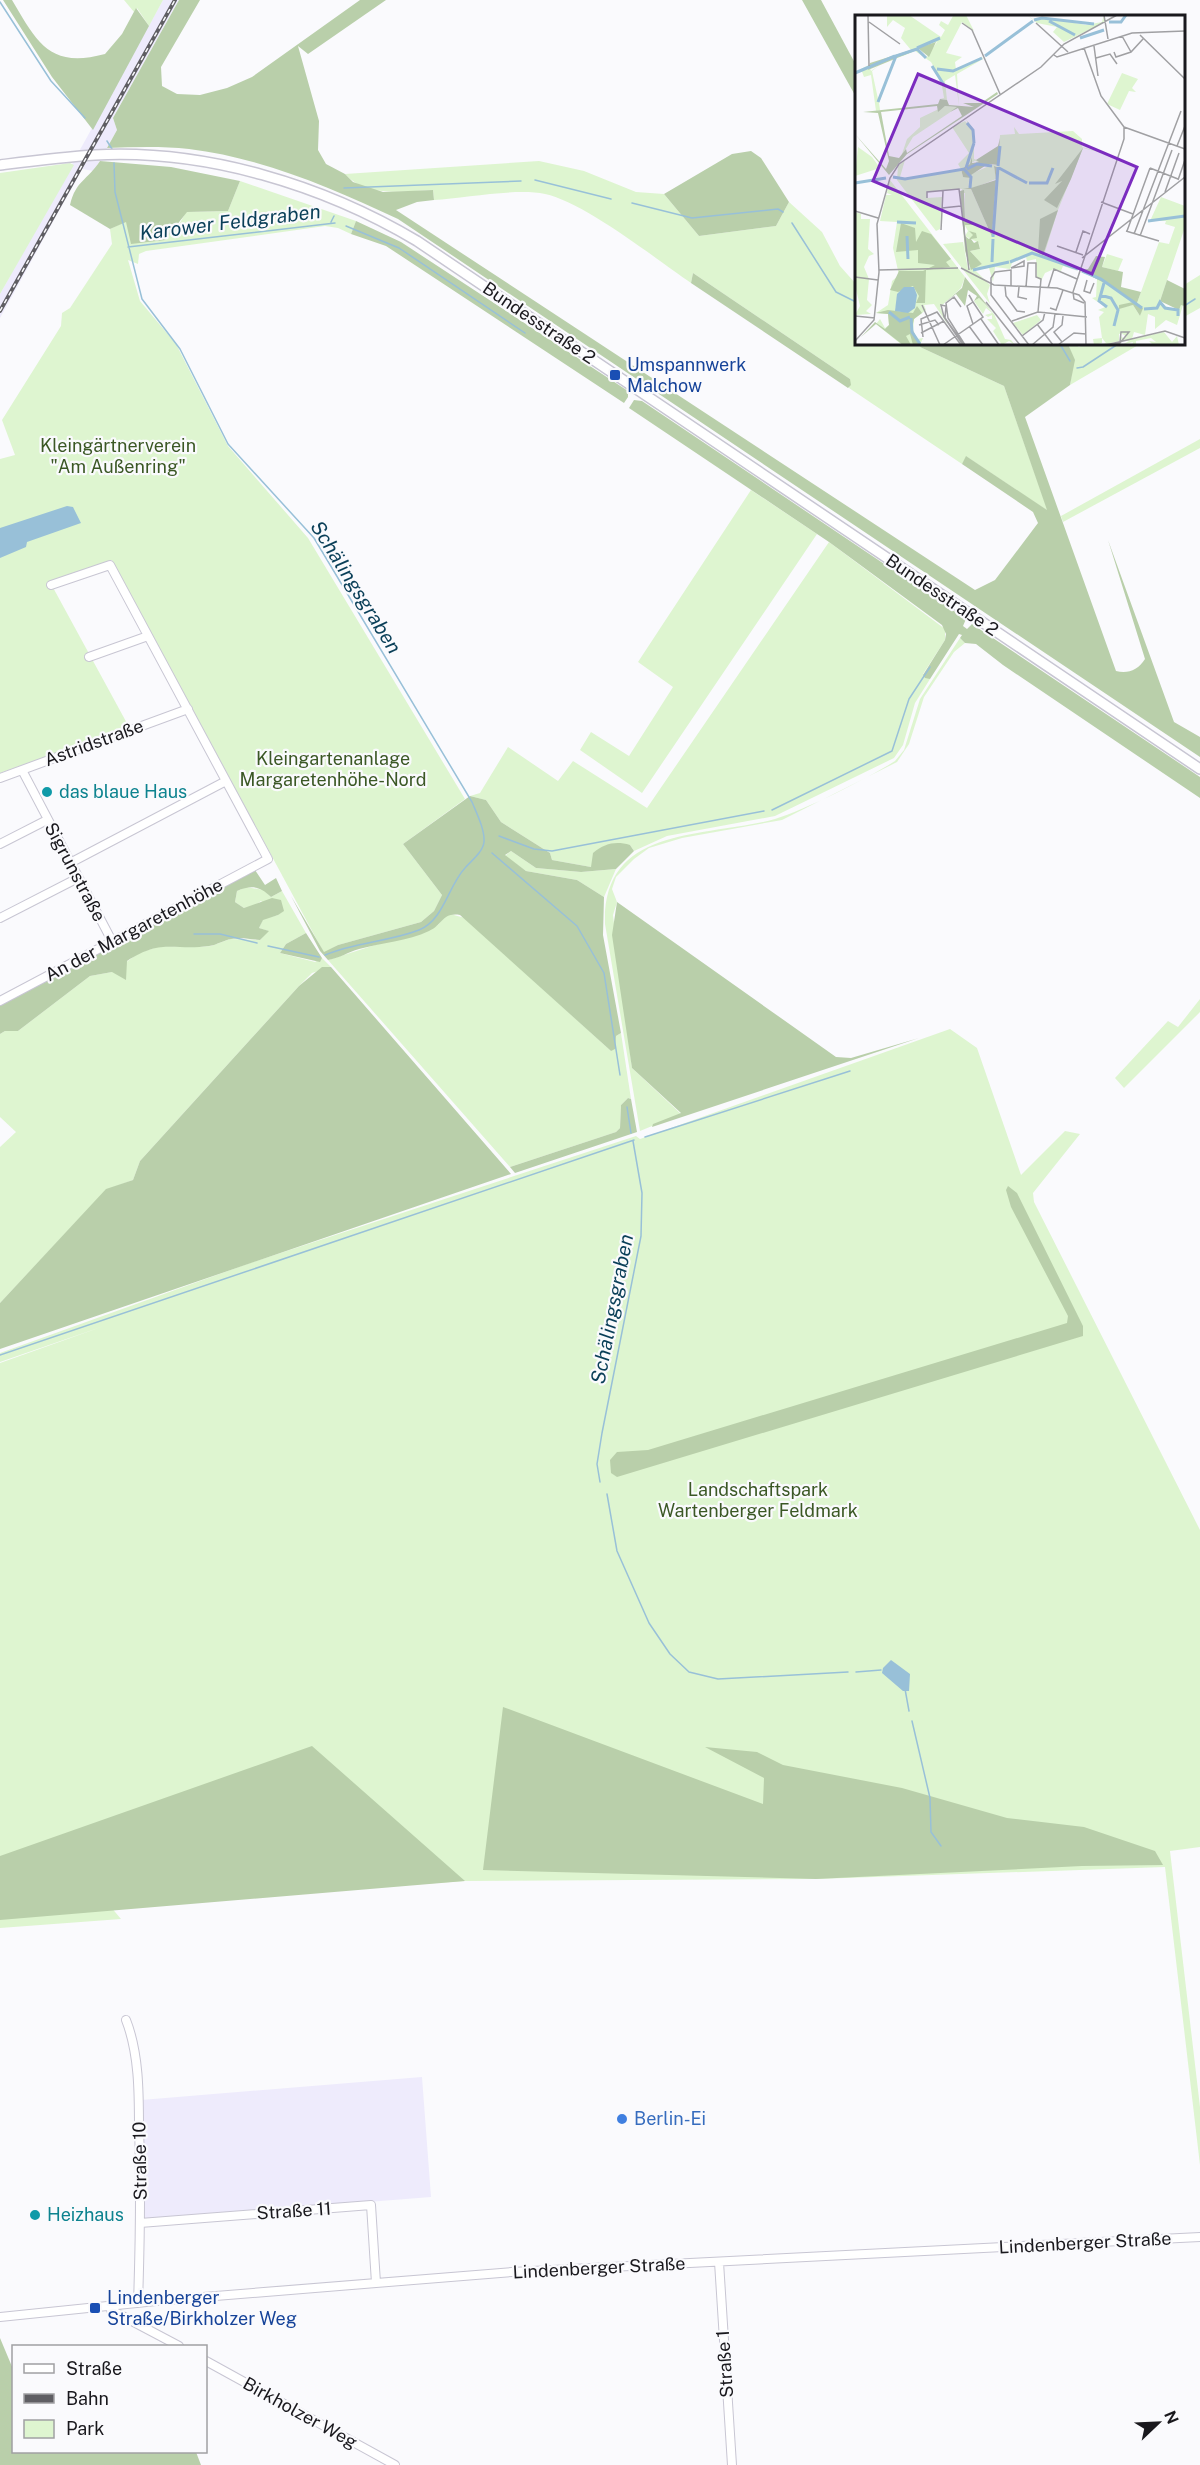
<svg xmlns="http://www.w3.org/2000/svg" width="1200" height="2465" font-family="'Public Sans',sans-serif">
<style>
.built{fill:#eeebfc}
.green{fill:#def5d0}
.forest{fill:#b9cfaa}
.water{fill:#98c0d8}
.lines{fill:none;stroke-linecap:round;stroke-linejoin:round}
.stream{stroke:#98c0d8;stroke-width:1.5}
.minor-casing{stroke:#c8c6d3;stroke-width:10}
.major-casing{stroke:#c8c6d3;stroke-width:12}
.minor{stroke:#fff;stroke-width:8}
.major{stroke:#fff;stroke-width:9}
.rail-casing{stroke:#5f5e63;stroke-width:4}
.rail{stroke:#fafafd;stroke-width:1.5;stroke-dasharray:4.5;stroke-linecap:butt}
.transit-dot{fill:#1a4fb4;stroke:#fafafd;stroke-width:2}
.culture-dot{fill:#0f9aa8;stroke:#fafafd;stroke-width:2}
.shop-dot{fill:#3f7fe0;stroke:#fafafd;stroke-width:2}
.labels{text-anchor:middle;stroke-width:4.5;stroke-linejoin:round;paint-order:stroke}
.street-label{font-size:18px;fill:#19181d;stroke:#fafafd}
.transit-label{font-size:18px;fill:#164399;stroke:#fafafd;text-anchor:start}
.park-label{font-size:18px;fill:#3b5825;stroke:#fafafd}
.culture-label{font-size:18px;fill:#0d838f;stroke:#fafafd;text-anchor:start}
.shop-label{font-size:18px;fill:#366cbe;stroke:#fafafd;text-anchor:start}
.water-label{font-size:20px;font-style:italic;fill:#0a3f58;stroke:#fafafd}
.inset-river{fill:none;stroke:#98c0d8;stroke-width:3}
.inset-road{fill:none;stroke:#a0a0a3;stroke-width:1.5}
.view{fill:#7b2cbf;fill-opacity:0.15;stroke:#7b2cbf;stroke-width:3}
.inset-edge{fill:none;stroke:#19181d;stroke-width:3}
</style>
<rect width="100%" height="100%" fill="#fafafd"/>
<path class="built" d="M163,0H179L113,118L117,130L94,171L82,169L0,318V294Z
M422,2077L431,2197L142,2220L144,2175L141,2100Z"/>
<path class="green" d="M124,0H163L149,26L137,8L134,12Z
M539,161L584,171L636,192L664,194L699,236L776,226L789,202L822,232L840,266L856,284V344H921L920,347L1004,386L1048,511L967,457L962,464L849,388L850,379L693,273L691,283C656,259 584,202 545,194C516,188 465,198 434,200L433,190C404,191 367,198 345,174Z
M70,163L74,165L0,294V173Z
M240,181L356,221L351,234L338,228L325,226L146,251L139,254L138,264L128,260L140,301L176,344L228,446L308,538L465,799L403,844L442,895L434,911L421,922L338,945L324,953L112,560L50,582L129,727L0,773V459L15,455L2,420L61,326L62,313L70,308L112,244L110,229L126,221L177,228L186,212L228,211Z
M1200,275V308L1184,317V285Z
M1068,344H1075L1079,347L1084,344H1140L1070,385L1074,360Z
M1200,439V448L1063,522L1061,516Z
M751,490L817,534L642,793L580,750L591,732L629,756L673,687L638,662Z
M829,542L945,629V640L923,674L930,679L915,703L903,745L894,758L775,816L667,836L634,851L630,845L591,867L552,860L550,853L501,822L486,800L470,796L480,793L508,747L558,781L573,761L647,808Z
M960,638L965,643L954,652L924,697L909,744L897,762L782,820L682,838L649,848L634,859L616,877L612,889L617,902L613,915L632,1068L681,1114L640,1131L605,924C602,824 706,838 775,819C805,810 868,778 895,761L904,750L920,699Z
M511,851L536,868L581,872L616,869L604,897L577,880L526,871L505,856Z
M246,887L264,890L271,897L282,891L306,933L286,944L280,953L315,962L322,958L331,967L312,973L299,986L140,1161L133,1180L106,1190L0,1303V1147L16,1132L0,1117V1034L5,1031H18L90,976L112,972L139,953L160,946L196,947L211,946L230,939L260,940L268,931L259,928L263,919L278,915L261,901L253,907L244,908L235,902L237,891Z
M450,914L465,918L611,1051L616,1036L621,1033L631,1099L628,1098L621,1105L620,1128L616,1132L510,1167L328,960L438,925L444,917Z
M1200,999V1012L1124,1088L1115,1078L1168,1021L1178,1027Z
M950,1029L977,1048L1021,1175L1065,1131L1080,1134L1033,1193L1034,1202L1200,1530V1847L1170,1851L1200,2107V2165L1165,1867L817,1879L465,1881L110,1906L121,1919L0,1928V1363L104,1326L0,1362V1353L250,1263L636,1136L640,1139Z"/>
<path class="forest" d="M3,0H12C37,42 49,69 105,54L122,34L136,8L149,26L93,130L52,77Z
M179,0H200L161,67L162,86L177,94L200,95L227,88L252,77L360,0H386L308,54L298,46L319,121L318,150L326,164L345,174L353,182L383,192L433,190L434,200L417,202L396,210L975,590L995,580L1038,523L1033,512L962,464L966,456L1047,510L1004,386L920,347L921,344H1068L1075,360L1070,385L1025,417L1116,671C1128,674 1138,670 1145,659L1108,540L1174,722L1200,737V757L398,219C332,188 262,158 189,149C162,146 134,147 107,148L117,130L113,118Z
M802,0H821L856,65V97Z
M751,151L761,158L789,202L776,226L699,236L664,194L732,154Z
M100,161L171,167L240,181L228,211L187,212L165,240L131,244L126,222L110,229L70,205C76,180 87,181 100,161Z
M356,221L401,242L628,391V397L624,403L386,246L351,234Z
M693,273L850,379L851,385L848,388L691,283Z
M634,400L642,401L966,619L963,626L967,629L972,624L1200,777V798L1003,665L976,644L965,643L960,638L962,635L959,634L930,679L925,678L923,675L945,640L946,634L942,625L829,542L629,408Z
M470,796L486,800L501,822L550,853L552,860L591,867L593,853C605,843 616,841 630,845L634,851L616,869L581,872L536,868L511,851L505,855L526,871L577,880L604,897L603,935L621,1033L616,1036L615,1049L611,1051L460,915C442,912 443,925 429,931C408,941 381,943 359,949C348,952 340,958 328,960L320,951L291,896L324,952L338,945L421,922L434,911L442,895L403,844Z
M255,870L265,885L276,878L282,891L271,897C260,886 251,885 237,891L235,902L244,908L272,898L281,900L284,911L278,915L263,920L259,928L269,931L260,940C251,939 240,937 231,939C224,940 217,945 209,946C174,951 162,938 127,961L126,980L112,972L90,976L18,1031H5L0,1034V1003Z
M617,902L836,1057L851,1058L919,1038L652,1127L653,1124L681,1113L632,1068L612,935Z
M306,933L322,958L320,962L280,953L286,944Z
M322,967H331L511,1174L0,1349V1303L106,1189L133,1180L140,1161L299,986Z
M628,1098L631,1099L637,1132L515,1173L510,1167L616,1132L620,1128L621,1105Z
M1008,1186L1017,1193L1083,1326V1336L617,1477L611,1473L610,1460L617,1452L648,1450L1067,1323L1068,1316L1011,1207L1006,1190Z
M503,1707L763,1804L764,1778L705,1747L757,1752L783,1765L902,1788L1007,1818L1084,1827L1155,1851L1163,1865L1082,1866L816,1879L483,1870Z
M312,1746L465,1881L0,1920V1856Z
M0,2338L13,2369L14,2452H196L201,2465H0Z"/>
<path class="water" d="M67,506L73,507L81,523L27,542L26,547L0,558V528Z
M891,1660L910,1674L909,1691H903L882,1673L883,1668Z"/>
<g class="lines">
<path class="stream" d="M0,2L51,81L85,118
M107,141L112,149
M114,163L115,192L142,299L180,349L228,444L314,538L472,802C477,814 485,830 484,842C483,852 471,861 465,868C448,886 444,920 419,930C388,942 355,942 325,955
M535,180L611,199
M344,188L521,181
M632,203L692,218L778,209L783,212
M331,222L334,216
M792,223L836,292L856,302
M346,226L399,248L525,333
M128,247L335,223
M1184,306L1195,299
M944,344H955
M1060,344L1070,361
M1077,368L1083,367L1118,344
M772,810L892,751L909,699L930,667
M499,836L534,849L552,851L764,811
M492,853L577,926L604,973L620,1075
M194,934H220L257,943
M268,946L319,957
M627,1107L631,1133
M645,1137L850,1071
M0,1355L634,1140
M600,1482L597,1464L602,1433L641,1236L642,1193L633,1141
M607,1494L617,1551L649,1623L670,1654L689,1672L718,1679L848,1672
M856,1672L881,1670
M905,1689L909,1711
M912,1721L930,1798L931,1832L941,1846"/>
<g class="minor-casing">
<path id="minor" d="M89,657L148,636
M22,770L113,943
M0,778L188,709
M0,844L47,820
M70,863L226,781
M0,918L78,878
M0,1001L268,859L110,565L51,585
M126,2020C139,2053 139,2093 139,2128C141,2187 140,2244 138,2303
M140,2223L371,2205L376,2283
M719,2262L732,2465
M111,2306V2310L179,2346
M0,2317L166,2300L512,2272L1200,2237
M206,2361L395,2465"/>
</g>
<g class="major-casing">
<path id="major" d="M0,165C32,161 63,157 95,155C206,149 323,185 417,241L1200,769"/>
</g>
<use href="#minor" class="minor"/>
<use href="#major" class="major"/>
<g class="rail-casing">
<path id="rail" d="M0,311L175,0"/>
</g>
<use href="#rail" class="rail"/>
</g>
<g class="transit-dot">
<rect x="609" y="369" width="12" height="12" rx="3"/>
<rect x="89" y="2302" width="12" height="12" rx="3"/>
</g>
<g class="culture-dot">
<circle cx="47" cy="792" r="6"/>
<circle cx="35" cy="2215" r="6"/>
</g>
<circle class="shop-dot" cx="622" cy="2119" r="6"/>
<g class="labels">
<g class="street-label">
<text transform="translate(539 323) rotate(34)" y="6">Bundesstraße 2</text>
<text transform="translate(942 595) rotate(34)" y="6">Bundesstraße 2</text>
<text transform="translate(94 743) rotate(-20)" y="6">Astridstraße</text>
<text transform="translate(75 872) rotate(62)" y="6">Sigrunstraße</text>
<text transform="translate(134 930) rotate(-28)" y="6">An der Margaretenhöhe</text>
<text transform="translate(140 2161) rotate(-91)" y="6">Straße 10</text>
<text transform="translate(294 2211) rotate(-4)" y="6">Straße 11</text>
<text transform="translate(1085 2243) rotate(-3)" y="6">Lindenberger Straße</text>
<text transform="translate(599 2268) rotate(-3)" y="6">Lindenberger Straße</text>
<text transform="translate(725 2364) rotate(-94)" y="6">Straße 1</text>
<text transform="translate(300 2413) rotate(29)" y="6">Birkholzer Weg</text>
</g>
<g class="transit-label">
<text x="627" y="371">Umspannwerk<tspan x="627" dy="21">Malchow</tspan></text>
<text x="107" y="2304">Lindenberger<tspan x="107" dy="21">Straße/Birkholzer Weg</tspan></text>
</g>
<g class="park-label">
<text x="118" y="452">Kleingärtnerverein<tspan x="118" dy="21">"Am Außenring"</tspan></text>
<text x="333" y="765">Kleingartenanlage<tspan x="333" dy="21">Margaretenhöhe-Nord</tspan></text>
<text x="758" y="1496">Landschaftspark<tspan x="758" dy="21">Wartenberger Feldmark</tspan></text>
</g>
<g class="culture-label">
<text x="59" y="798">das blaue Haus</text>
<text x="47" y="2221">Heizhaus</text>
</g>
<g class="shop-label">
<text x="634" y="2125">Berlin-Ei</text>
</g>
<g class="water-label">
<text transform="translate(230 222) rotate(-7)" y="7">Karower Feldgraben</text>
<text transform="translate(356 587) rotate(58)" y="7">Schälingsgraben</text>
<text transform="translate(612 1309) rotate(-79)" y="7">Schälingsgraben</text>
</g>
</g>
<g transform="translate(855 15)">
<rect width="330" height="330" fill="#fafafd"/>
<path d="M32,0H54L86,22L90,15L84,10L86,6L93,10L98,1L111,0L119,16L107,7L91,38L107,42L100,47L101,55L127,42L128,44L102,59L104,91L100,60L90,66L92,85L85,84L89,83L86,65L76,47L60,36L48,41L42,42L40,43L24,88L25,95L21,96L16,60L9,62L6,54L14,50L16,56L26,49L17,56L23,84L40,42L63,35L72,42L82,27L56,35L46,23L50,13L38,5L32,12ZM172,0L179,5L187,2L231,10L247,7L249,0L250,7L209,27L198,17L202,12L182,8ZM267,58L283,64L277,73L281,77L274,76L265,95L252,89ZM90,91L103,92L58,122L46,142L52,124L65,112V103ZM111,104L119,115V144L136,150H143L145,120L160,119L159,112L164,119L218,116L227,124V132L262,142L228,133L203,195L189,240L223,256L208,251L206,256L199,254L190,258L186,266L182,262L181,244L172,246L171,242L157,248L155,254L140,252L138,267L134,253L120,255L135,270L132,279L135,289L88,229L108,227L113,254L127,249L115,236L125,234L124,228L110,221L113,216L109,209L117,208L110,205V178H106L107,174L72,177V183L87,182L85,214L81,216L42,165L43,151L50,145L45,162L50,165L106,154L108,162H115L112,176L116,159L134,151L120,146L106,154L103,149L114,138L97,112L110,106L113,109ZM139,151L143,152L137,222L116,174L141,164ZM3,132L17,142L25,153L0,161ZM35,165L110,262L106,273L85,292L93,310L79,289L69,290L71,295L59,304L58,317L62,324L68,323L65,330H47L21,309L25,304L30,313L34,310L33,299L21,298L33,290L37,266L44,260L38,233L42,207L25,206L31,180H37L32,178ZM306,182L330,191V212L305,286L313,293L324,295L326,290H328L322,310L311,305L300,314V302L293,299L290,320L279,317L277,324L309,317L317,327L322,321L324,330H298L294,326L301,327L296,323L281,326V330H277L278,327L267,330L274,326L266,325L265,320L268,323L272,322L266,318L272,316L264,319V326L249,330H246L251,328L247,323V328L239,330L238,324L247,323L244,302L249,297L243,295L250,292L237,283L241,282L242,264L226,255L263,275L278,287L264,293L278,290L285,301L287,293L282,288L304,227L314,229L320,212L310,209L311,206H295ZM0,197L6,199V204H15L13,234L19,239L14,241L9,252L14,264L12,285L17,290L11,296L16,299L0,300L5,291L0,270ZM252,239L268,244L263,256L247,252ZM124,283L139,299L150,324L156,325L160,330L154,326L147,330L138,316L141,313L132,304H137V300L133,302L130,300L137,298L131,293L128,299L119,286ZM182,300L186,305L168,320L158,308Z" fill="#def5d0" fill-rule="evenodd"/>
<path d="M81,27L74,42L64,34L13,55L15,48ZM142,77L143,79L52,139L34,160L0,119L31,154L34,146L23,98L8,97L83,89L85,84L92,85L94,90L119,92L108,88H126ZM82,91L83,97L90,91L102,92L95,97L103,93L107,101L52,138L51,134L44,143L34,141L26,97ZM145,123L143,150L133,149L116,160V173L141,165L139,151L142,152L137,222L116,174H108L114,173L116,163L108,162L106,154L115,149L117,142V148L124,147L121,145L143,131ZM228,133L216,164L202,193L189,185L207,166L200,169ZM109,175L110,205L120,210H110V221L114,224L118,220L114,216L121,218L122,223L116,224L119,228L123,226L125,234L115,236L127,249L116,255L110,236L105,176ZM203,195L188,240L183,238L185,204ZM46,208L60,213L61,227L67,216L76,219L96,244L91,247L95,252L71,255L70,288H61L64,281L58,271L43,277L35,275L44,256H68L80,250L63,248V235L41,237ZM241,241L250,242L247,252L268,257L266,272L286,277L282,288L288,293L285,301L278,290L264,294V290L278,287L263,275L224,255L233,254ZM110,262L136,295L124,283L119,286L122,281L113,275L110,291L101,279L88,289L107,273ZM312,265L330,274V291L326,290L324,295L305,286ZM62,291L67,298L59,304L57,313L65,330H58L55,319L51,321L56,330H48L21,309L6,322L20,307L30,314L34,310L33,299L21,298L33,295L58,298Z" fill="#b9cfaa" fill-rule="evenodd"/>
<path d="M49,272H59L62,280L60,293L53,298L40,296L42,279Z" fill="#98c0d8"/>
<path class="inset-river" d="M179,5L187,3L239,9M194,6L220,20M254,7H266L271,0M225,23L249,15M62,33L85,23M130,41L178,6M77,51L89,70M82,54L98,56L127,43M0,58L40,41M23,87L41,41L62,34L71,43M112,108L118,115L119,128M143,151L145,131M111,153L119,128M144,153L172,168M112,154L122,149L137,151M38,162L50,164L109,154L116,162L115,173M0,168L31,163M174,168H192L198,153M293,206L330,201M42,207L61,208M52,221L53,244M138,222L143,152M137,247L138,224M155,247L177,238L223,254M118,255L154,247M227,256L246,264L287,293M249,268L244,286L252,292M245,280L256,283L263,295L259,311M289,294L302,293L305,287L310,293L323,295V301M34,297L45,306L55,302M56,303L57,317L65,329"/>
<path class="inset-road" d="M13,0L14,51M249,0L253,24M14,7L45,29M107,8L117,15L145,79M181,8L213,37M285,20L330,64M267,21L276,37M239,31L243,61M229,33L246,81L269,112M259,37L261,42L276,37L288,24M199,40L202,42L277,18L330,16M241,43L255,39L262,49M269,112L330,134M322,131L330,111M295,153L323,164M323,165L330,145M310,177L324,138M72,183V177L104,174L114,255M246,187L278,199M87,193L106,191M0,196L23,203M86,215L88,176M271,216L304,226M272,216L295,153M279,219L326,96M285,221L317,135M202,231L228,240M221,237L228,216L235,219M227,243L330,162M106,253L139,270L202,273L224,280L230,287L231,330M156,253L169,251V246L156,253M24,255L103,253M0,262L23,265M232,265L229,276L235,278L239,268M150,271L151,281L162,296L170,297M156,271V255L140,257L136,263V280L174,330M164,272L163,282L172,284M193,273L199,254L222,264M118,287L112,291L118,309M131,287L165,330M229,288L219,284L218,277L269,124V112M67,290L85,330M106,292L99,282L91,288L93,303L110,330M195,293L201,295L208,275M183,297L232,302M0,301L20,303M126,304L144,330M157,306L183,297L186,264L181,262V248H173L171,272M182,309L198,330M64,310L80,305L84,310M114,311L128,330M66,318L89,306M167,321L188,305L190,297M68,322L66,304L82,297L106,330M0,326L19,305L24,257L22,209L35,163L44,149L186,52L209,29L262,0M207,327L199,317L207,310L208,301M88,330L128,302L118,287L114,280L117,285M108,330L89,302L86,290L91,291L90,303L109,330M177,330L198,312L200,299M203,330L219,318L231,319M251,330L310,316L330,323M255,330L265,327L266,317H274L265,328L257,330"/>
<path class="view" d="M63,59L282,152L237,259L18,166Z"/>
<rect width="330" height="330" class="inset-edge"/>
</g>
<rect x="12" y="2345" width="195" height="108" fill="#fafafd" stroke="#a0a0a3" stroke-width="1.5"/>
<rect x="24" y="2364" width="30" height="9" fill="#ffffff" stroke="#a0a0a3" stroke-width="1.5"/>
<text x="66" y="2375" font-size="18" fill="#19181d">Straße</text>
<rect x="24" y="2394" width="30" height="9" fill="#5f5e63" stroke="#a0a0a3" stroke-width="1.5"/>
<text x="66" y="2405" font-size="18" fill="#19181d">Bahn</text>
<rect x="24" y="2420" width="30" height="18" fill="#def5d0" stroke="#a0a0a3" stroke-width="1.5"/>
<text x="66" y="2435" font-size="18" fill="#19181d">Park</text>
<g transform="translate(1158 2423) rotate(67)" stroke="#fafafd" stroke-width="4.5" paint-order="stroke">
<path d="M0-4.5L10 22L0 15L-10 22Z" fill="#19181d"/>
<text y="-9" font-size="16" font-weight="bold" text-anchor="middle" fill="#19181d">N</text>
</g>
</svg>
